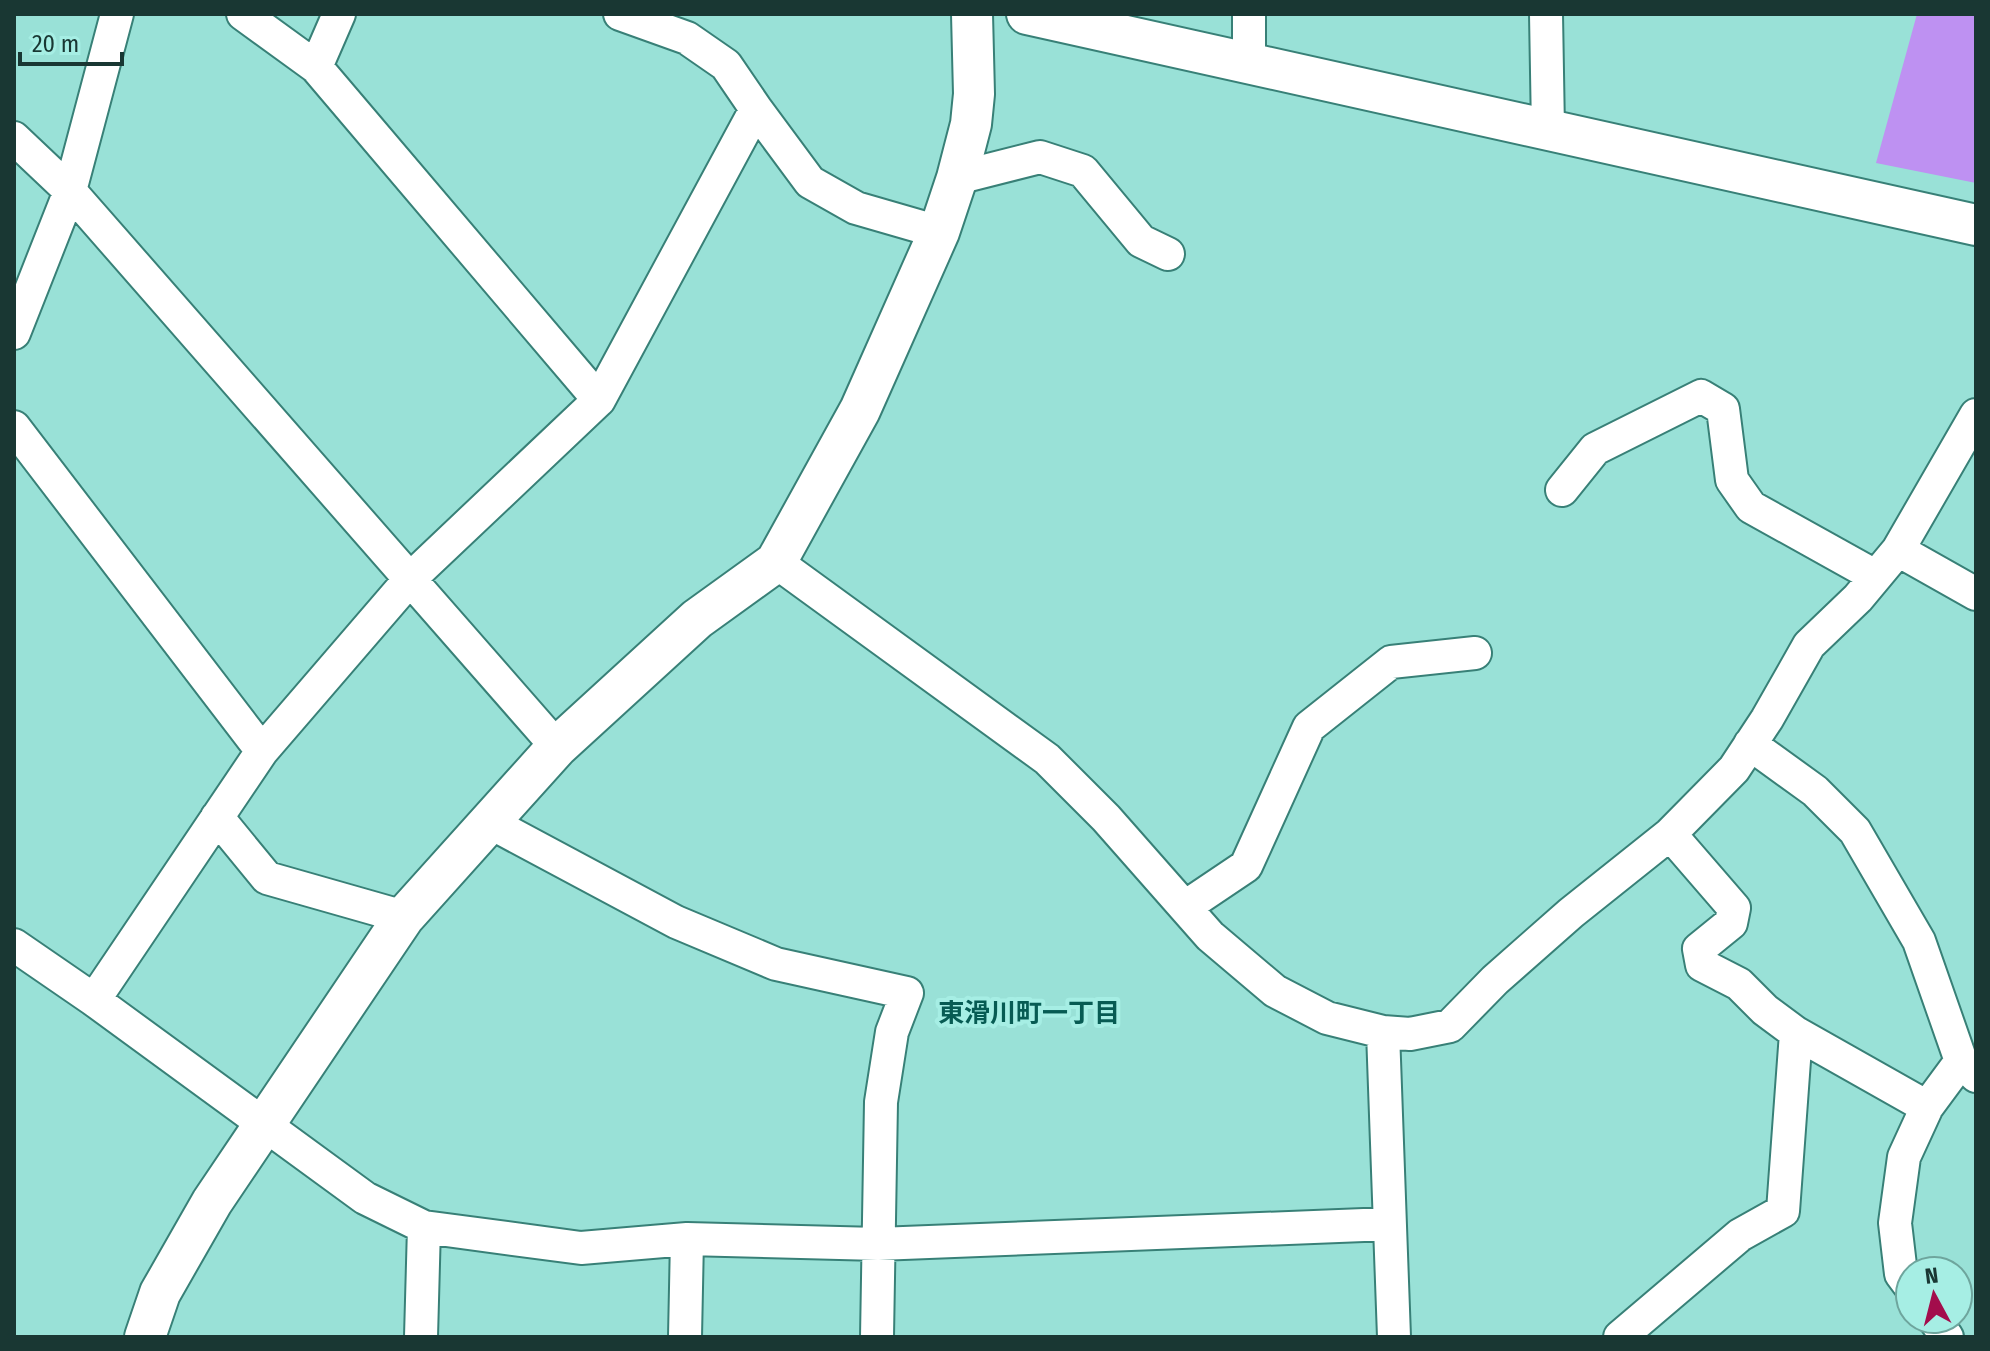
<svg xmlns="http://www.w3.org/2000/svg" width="1990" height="1351" font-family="'Fira Sans Condensed','Noto Sans JP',sans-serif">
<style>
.green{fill:#be91f2}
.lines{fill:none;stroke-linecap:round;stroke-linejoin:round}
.minor-casing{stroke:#388077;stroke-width:36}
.tertiary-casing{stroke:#388077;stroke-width:44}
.minor{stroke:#fff;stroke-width:32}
.tertiary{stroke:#fff;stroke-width:40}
.labels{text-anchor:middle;stroke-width:8;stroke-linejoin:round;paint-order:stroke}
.neighbourhood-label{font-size:26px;font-weight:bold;fill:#075b53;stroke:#a6eee4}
</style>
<rect width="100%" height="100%" fill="#99e1d7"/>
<path class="green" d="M1917,14H1976V183L1876,163Z"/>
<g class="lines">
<g class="minor-casing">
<path id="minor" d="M243,14L316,67L599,400
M620,14L687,38L726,65L756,109L810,182L856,208L939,232
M1249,14V64
M1546,14L1548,130
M316,67L339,14
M14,138L70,191L557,747
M957,178L1040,157L1083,171L1141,241L1168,254
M14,333L70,191L117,14
M14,427L262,751
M1562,490L1595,449L1701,396L1723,409L1732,480L1751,507L1875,576
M1898,550L1976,594
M776,562L1047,759L1106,818L1210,936L1275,991L1327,1018L1383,1032L1410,1034L1450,1026L1495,980L1571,913L1670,834L1734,769L1767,719L1809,645L1858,598L1898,550L1976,415
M1750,744L1815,791L1855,831L1919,941L1961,1061L1976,1076
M217,817L267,878L404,917
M489,822L676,922L776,964L907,993L892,1032L881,1102L877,1337
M1670,834L1734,908L1731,923L1699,949L1702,965L1739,984L1765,1010L1796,1033L1927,1107
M1185,907L1246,866L1309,727L1391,662L1475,653
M14,945L94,1000L365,1198L424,1227L581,1248L687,1239L878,1244L1389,1224
M94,1000L262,751L411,578L599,400L756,109
M1383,1032L1394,1337
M1910,1286L1901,1274L1895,1223L1904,1157L1927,1107L1961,1061
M1934,1319L1947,1337
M421,1337L424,1227
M685,1337L687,1239
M1620,1337L1740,1235L1783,1211L1796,1033"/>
</g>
<g class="tertiary-casing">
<path id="tertiary" d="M1027,14L1976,225
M145,1337L160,1293L212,1202L404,917L557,747L697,619L776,562L860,410L939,232L957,178L971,124L974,94L972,14"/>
</g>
<use href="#minor" class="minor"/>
<use href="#tertiary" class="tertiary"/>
</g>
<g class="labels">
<g class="neighbourhood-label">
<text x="1029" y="1022">東滑川町一丁目</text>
</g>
</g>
<rect width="1990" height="1351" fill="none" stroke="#193733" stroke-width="32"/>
<g transform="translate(1934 1295) rotate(353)"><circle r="38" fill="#a6eee4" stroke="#6ea59d" stroke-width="2"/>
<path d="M0-6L14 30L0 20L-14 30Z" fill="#a30d4c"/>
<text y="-12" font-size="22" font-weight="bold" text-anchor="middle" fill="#193733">N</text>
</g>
<path d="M20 52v12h102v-12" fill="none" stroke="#193733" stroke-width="4"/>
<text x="32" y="52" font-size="24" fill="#193733" stroke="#a6eee4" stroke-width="6" paint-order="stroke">20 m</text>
</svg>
